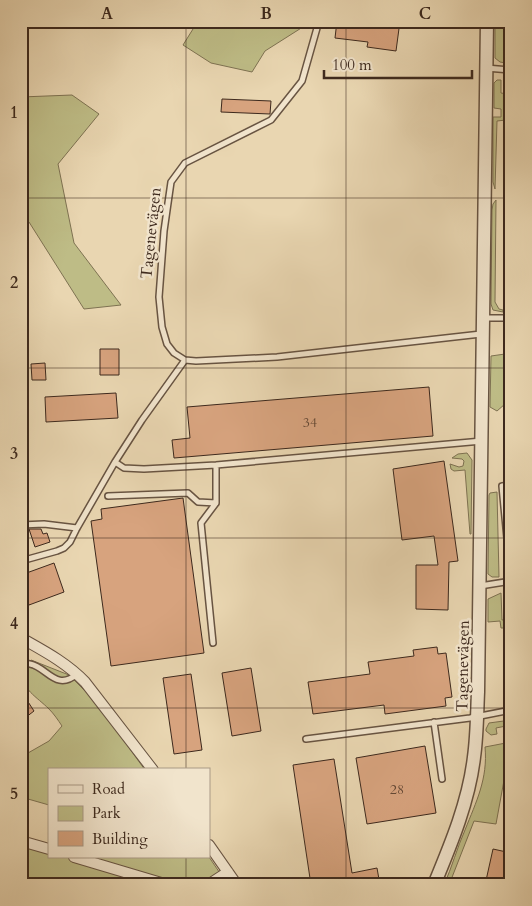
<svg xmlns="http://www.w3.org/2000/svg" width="532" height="906" font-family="Cardo,serif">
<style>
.green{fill:#bebc86;stroke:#7e7252}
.building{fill:#d7a37e;stroke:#3d291d}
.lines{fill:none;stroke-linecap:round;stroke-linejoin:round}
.service-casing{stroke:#685442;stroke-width:8}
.minor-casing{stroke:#685442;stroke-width:12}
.tertiary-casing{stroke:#685442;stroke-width:15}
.service{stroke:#f1e4cc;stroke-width:5}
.minor{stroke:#f1e4cc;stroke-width:10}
.tertiary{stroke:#f1e4cc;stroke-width:12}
.grid{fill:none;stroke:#3d291d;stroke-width:1;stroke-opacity:0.55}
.labels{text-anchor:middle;stroke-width:5;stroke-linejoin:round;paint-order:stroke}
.number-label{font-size:14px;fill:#644835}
.street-label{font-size:16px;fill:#3d291d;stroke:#f1e4cc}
.neatline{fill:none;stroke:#3d291d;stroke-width:2}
.grid-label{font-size:16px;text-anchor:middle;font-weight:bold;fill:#3d291d}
</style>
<rect width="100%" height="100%" fill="#e9d6b1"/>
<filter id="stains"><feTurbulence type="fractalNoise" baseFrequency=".004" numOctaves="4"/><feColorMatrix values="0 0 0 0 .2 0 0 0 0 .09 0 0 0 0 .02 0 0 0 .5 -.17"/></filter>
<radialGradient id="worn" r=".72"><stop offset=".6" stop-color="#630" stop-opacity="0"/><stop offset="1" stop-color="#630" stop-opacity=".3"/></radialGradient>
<path class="green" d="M198,21H312L311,25H306L265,51L252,72L211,63L183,45Z
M495,21H510L509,53L511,54V64L500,62L495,58Z
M497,80H501V93L508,94L506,120L497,121L495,189L493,182V117H501V109L494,108V83Z
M72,95L99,114L58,164L74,243L121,305L84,309L29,222L21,231V97Z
M496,200L495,302L499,309L503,310V312L493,310L491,304L492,210L493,204Z
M505,354V404L497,411L490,407L491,356Z
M467,453L472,460L471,534H470L465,470L454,471L451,469L450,464L459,467L463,466L464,461L462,459L452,458L458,454Z
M497,492L499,577H492L488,574L489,495L490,493Z
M501,593L502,620L511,619V633L510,628H501L500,621L488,622V599Z
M31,660L69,675L97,703L145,770H49V805L21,797V757L49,741L62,726C58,720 54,714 49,709C37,697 21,689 21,671Z
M511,720V725L496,728L497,734L491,735L486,731V729L489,723Z
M511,742L496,824L474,821L449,885H444C452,867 457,848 465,830C476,802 488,779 485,747Z
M21,838L49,846V857H209L228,885H21Z"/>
<path class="building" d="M337,21H400L396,51L367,47L368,42L335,38Z
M222,99L271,101L270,114L221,112Z
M100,349H119V375H100Z
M45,363L46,380H32L31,364Z
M429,387L433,436L174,458L172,440L190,438L187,407Z
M116,393L118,418L46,422L45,397Z
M444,461L458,561L449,562L448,610L416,609V565H438L434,536L402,540L393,469Z
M183,498L204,653L111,666L91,521L102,519L101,509Z
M29,529H41L43,534L47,533L50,542L35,547Z
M54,563L64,592L29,605L27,601L24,602L21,594V575Z
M437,647L438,654L446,653L452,697L445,698L446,706L385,714L384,705L313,714L308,682L370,674L368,662L414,656L413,650Z
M251,668L261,731L232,736L222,673Z
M191,674L202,750L174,754L163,678Z
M21,691L34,711L21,721Z
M425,746L436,813L367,824L356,758Z
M334,759L352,873L377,868L380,885H311L293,765Z
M493,849L511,853V885H485Z"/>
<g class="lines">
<g class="service-casing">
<path id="service" d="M319,21L302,81L271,120L185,163L171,182L164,231L159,297L162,327L167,344L174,353L185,360L196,361L277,357L481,334
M486,68L511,70
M484,318H511
M115,462L124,468L144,469L216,465L482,441
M511,485L502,486L511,580
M108,496L188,493L198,502L216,503
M21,525L44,524L77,528
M21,561L57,551L64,548L70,542L77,528L115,462L142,420L185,360
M480,586L511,581
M213,643L201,523L216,503V465
M21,664C24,664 27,663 30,664C47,667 56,692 77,674
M434,722L442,779
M306,739L470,718L511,710"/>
</g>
<g class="minor-casing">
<path id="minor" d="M21,638C44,651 67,663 85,682L153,770
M21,841L49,849
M209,845L237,885
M74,857L168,885
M208,885L228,872"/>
</g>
<g class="tertiary-casing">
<path id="tertiary" d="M434,885C451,844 469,801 474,757C477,736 477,714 478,692L487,21"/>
</g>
<use href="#service" class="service"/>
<use href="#minor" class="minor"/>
<use href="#tertiary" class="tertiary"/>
</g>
<path class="grid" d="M186,21V770M346,21V885M21,198H511M21,368H511M21,538H511M21,708H511M186,857V885"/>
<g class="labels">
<g class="number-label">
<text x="310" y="427">34</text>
<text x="397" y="794">28</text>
</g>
<g class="street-label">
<text transform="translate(150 233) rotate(-84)" y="6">Tagenevägen</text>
<text transform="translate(462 666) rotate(-89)" y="6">Tagenevägen</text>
</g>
</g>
<rect width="532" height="906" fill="none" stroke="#e9d6b1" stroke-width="55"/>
<rect x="48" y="768" width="162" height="90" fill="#f1e4cc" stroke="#a99986"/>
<rect x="58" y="785" width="25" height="8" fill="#f1e4cc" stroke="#a99986"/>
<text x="92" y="794" font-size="15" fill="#3d291d">Road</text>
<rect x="58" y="806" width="25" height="15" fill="#bebc86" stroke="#a99986"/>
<text x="92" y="818" font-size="15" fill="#3d291d">Park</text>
<rect x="58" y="831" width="25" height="15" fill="#d7a37e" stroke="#a99986"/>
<text x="92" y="844" font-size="15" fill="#3d291d">Building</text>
<path d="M324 70v8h148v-8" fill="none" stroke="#3d291d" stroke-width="2.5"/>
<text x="332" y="70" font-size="15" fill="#3d291d" stroke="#f1e4cc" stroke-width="4" paint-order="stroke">100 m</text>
<rect x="28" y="28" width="476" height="850" class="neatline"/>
<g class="grid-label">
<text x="107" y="19">A</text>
<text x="266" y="19">B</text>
<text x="425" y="19">C</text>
<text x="14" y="118">1</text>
<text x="14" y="288">2</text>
<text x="14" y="459">3</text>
<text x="14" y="629">4</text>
<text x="14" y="799">5</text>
</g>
<rect width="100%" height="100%" filter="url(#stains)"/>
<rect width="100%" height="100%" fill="url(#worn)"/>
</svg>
